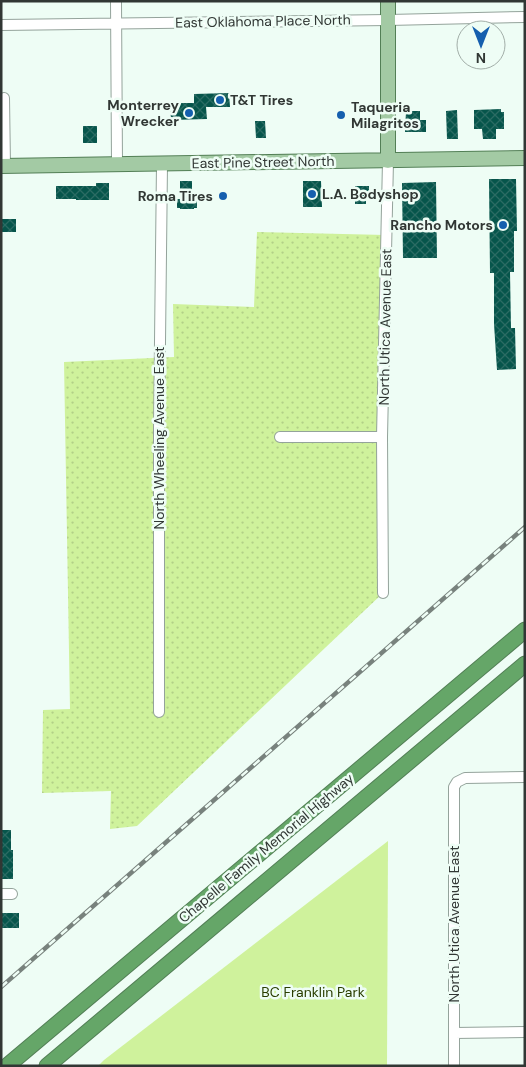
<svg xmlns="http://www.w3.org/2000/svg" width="526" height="1067" font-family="'DM Sans',sans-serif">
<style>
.grass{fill:url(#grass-dots)}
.green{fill:#cff29c}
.building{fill:url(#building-cross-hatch)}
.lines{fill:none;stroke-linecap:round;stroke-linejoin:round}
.minor-casing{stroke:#94a39b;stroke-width:12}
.major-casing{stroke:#537f56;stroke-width:16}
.highway-casing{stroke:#537f56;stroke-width:17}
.minor{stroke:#fff;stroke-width:10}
.major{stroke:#a3caa4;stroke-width:14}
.highway{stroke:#65a668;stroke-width:15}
.rail-casing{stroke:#78827d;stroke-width:4.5}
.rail{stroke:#eefdf5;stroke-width:2.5;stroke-dasharray:8;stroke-linecap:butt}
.poi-dot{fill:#155fae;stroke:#eefdf5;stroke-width:2}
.labels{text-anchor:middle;stroke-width:5;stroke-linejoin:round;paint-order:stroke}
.street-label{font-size:14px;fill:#313734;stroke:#eefdf5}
.poi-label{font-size:14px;font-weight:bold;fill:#313734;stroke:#eefdf5;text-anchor:start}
.park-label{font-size:14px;fill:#2a3e00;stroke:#eefdf5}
</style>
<defs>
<pattern id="grass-dots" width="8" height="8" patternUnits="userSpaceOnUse" patternTransform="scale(1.25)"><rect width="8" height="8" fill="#cff29c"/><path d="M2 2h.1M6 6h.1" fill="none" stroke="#b2d087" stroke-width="1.8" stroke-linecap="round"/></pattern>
<pattern id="building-cross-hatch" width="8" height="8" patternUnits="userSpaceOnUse" patternTransform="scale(1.25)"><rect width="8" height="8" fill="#06554b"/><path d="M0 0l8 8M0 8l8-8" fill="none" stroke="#2b6b63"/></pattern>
</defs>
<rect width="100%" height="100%" fill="#eefdf5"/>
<path class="grass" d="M257,232L386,235L383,593L137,826L110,829L111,791L42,793L43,710L70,709L64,362L174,357L173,304L254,307Z"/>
<path class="green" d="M388,841L387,1066H98L104,1060Z"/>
<path class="building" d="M229,93L230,107H206L207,119L171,120L170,103H194V94Z
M501,109V112H504V129H496V139H483L482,129H474V110Z
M457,110L458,139H447L446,111Z
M406,111H420V120H426V132H405Z
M255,121H265L266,138H256Z
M83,126H97V143H83Z
M489,179H516L517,231H514V272H510L511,328H515L516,369L497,370L494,324V273H490Z
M180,181H192V197H194V199H197V208H194V209H180V208H177V199H180Z
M303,181H321L322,207H303Z
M436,182L437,258H403L402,183Z
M96,183H109V200H76V199H56V186H96Z
M355,186H369V194H366V204H355Z
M1,219H16V232H1Z
M1,830H11V850H13V879H1Z
M1,913H19V928H1Z"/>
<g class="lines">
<g class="minor-casing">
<path id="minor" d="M116,1L117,164
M1,25L388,20L525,17
M4,98L5,166
M280,437H382
M383,593L382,437L388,161
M159,712V431L162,164
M1,894H12
M454,1033L525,1032
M454,1066V787L457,782L465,778L525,777"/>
</g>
<g class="major-casing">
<path id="major" d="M388,161V1
M1,166L525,158"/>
</g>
<g class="highway-casing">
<path id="highway" d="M7,1066L525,630
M47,1066L525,664"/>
</g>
<use href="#minor" class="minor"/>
<use href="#major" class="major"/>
<use href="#highway" class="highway"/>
<g class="rail-casing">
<path id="rail" d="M1,987L525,527"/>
</g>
<use href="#rail" class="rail"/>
</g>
<g class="poi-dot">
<circle cx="220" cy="100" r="5"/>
<circle cx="189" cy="113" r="5"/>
<circle cx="341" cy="115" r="5"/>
<circle cx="312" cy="194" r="5"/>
<circle cx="223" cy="196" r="5"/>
<circle cx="503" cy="225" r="5"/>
</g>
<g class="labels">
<g class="street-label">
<text transform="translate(263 21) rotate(-1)" y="5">East Oklahoma Place North</text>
<text transform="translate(263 162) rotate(-1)" y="5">East Pine Street North</text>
<text transform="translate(385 327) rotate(-89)" y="5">North Utica Avenue East</text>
<text transform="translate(159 438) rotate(-90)" y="5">North Wheeling Avenue East</text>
<text transform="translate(266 848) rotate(-40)" y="5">Chapelle Family Memorial Highway</text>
<text transform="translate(454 924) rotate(-90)" y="5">North Utica Avenue East</text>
</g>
<g class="poi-label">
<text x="230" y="105">T&amp;T Tires</text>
<text x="179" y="110" text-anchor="end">Monterrey<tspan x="179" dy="16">Wrecker</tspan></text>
<text x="351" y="112">Taqueria<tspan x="351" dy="16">Milagritos</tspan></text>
<text x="322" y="199">L.A. Bodyshop</text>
<text x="213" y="201" text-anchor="end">Roma Tires</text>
<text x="493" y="230" text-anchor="end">Rancho Motors</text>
</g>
<g class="park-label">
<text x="313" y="997">BC Franklin Park</text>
</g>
</g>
<rect width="526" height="1067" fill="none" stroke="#313734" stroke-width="5"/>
<g transform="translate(481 45) rotate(180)"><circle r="24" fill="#eefdf5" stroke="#a2aea8"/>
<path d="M0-4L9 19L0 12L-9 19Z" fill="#155fae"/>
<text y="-8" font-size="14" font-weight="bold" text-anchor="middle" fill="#313734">N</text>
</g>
</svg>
